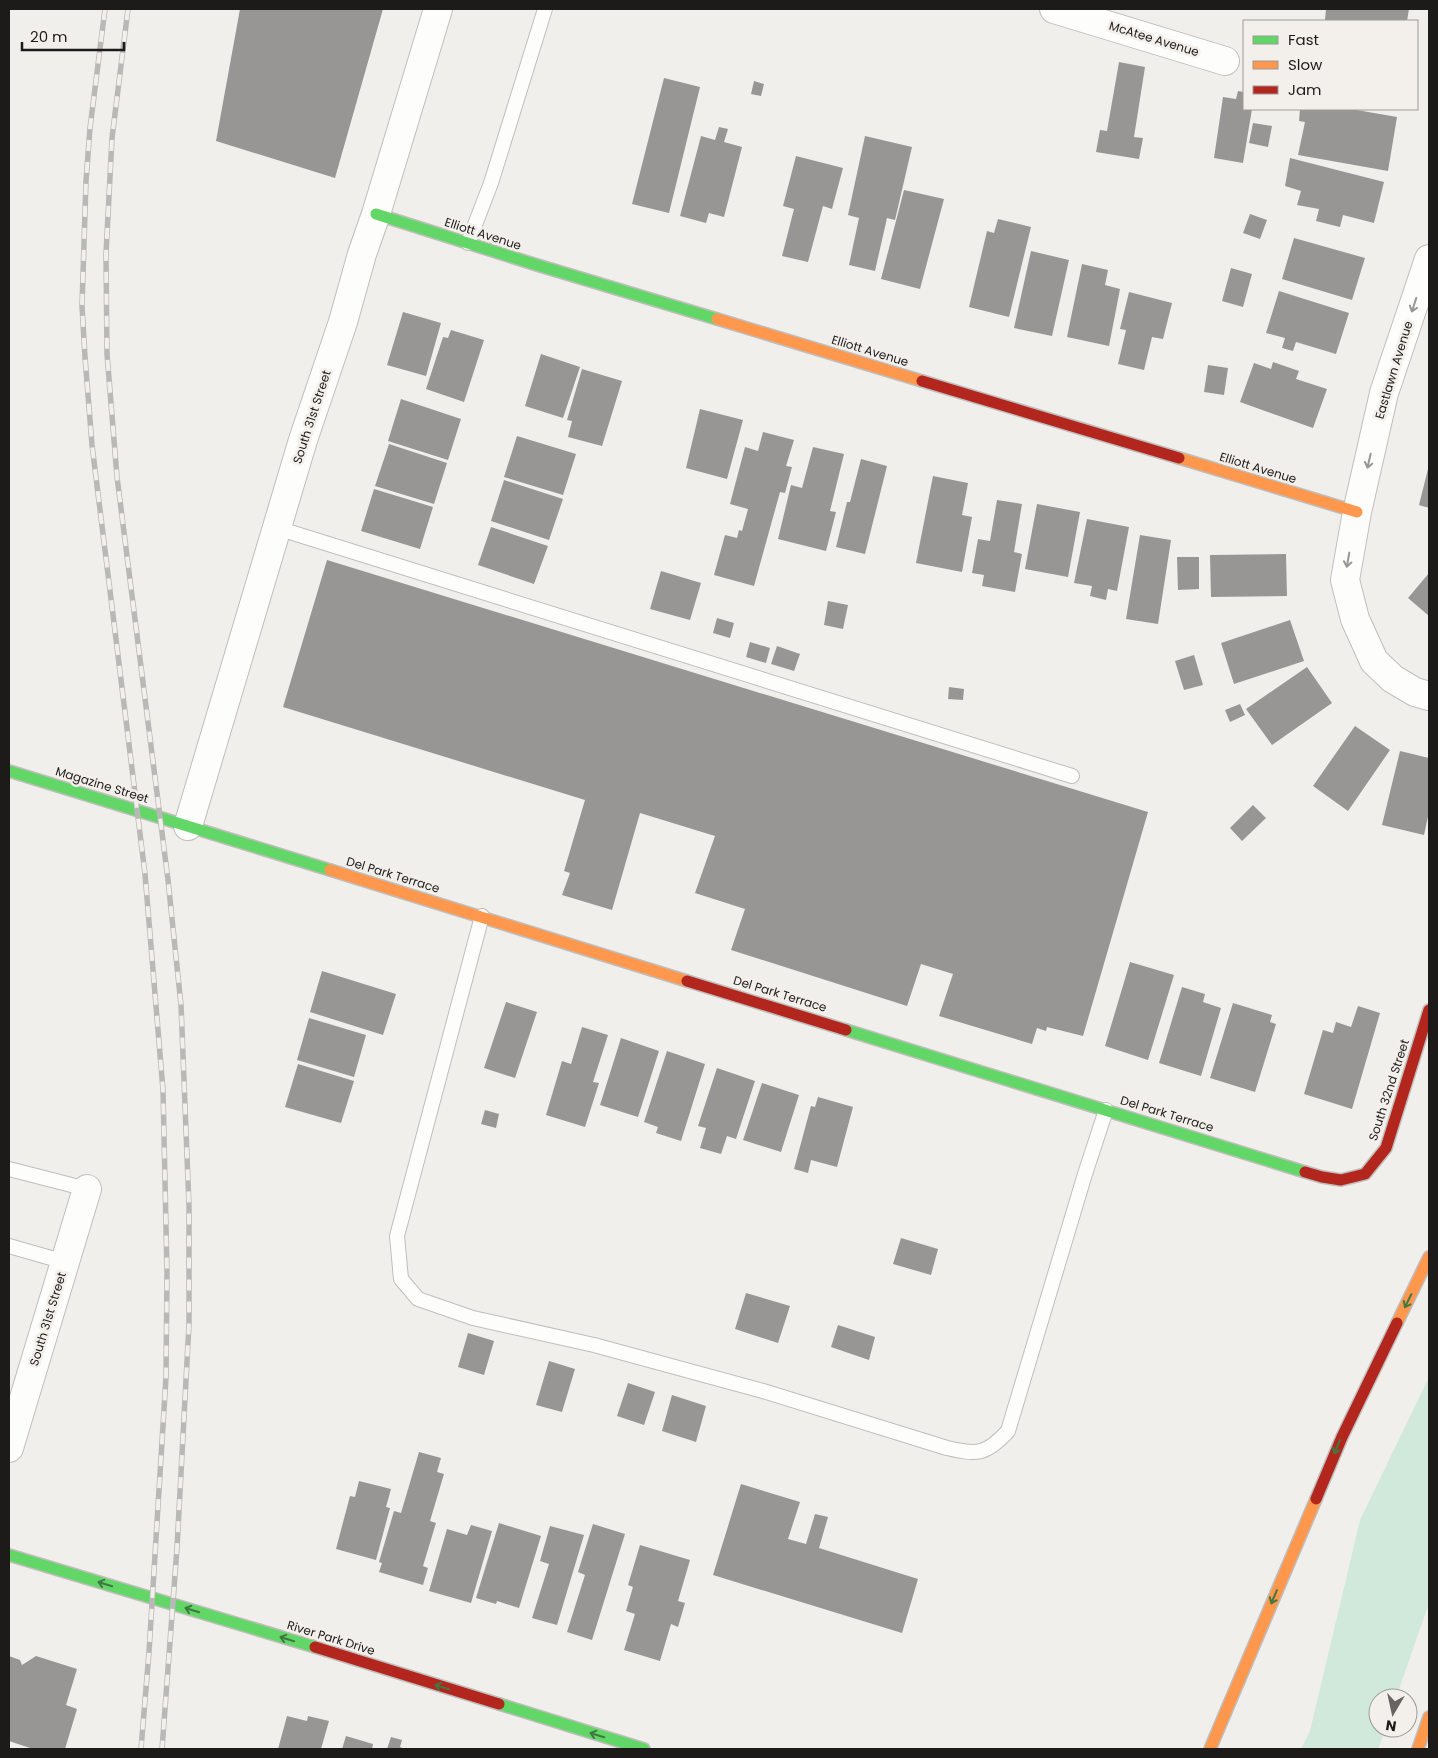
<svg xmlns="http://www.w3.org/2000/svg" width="1438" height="1758" font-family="Poppins,sans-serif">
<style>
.green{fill:#d1e9da}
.building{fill:#989694}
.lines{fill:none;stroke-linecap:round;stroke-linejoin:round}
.lane-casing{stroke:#c0bebc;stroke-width:16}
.street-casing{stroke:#c0bebc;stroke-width:30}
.fast-casing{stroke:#c0bebc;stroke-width:14}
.slow-casing{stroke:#c0bebc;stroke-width:14}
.jam-casing{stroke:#c0bebc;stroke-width:14}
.lane{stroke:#fdfdfc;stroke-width:14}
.street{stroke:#fdfdfc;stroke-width:28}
.fast{stroke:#63d668;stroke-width:11}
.slow{stroke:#ff974d;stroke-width:11}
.jam{stroke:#b3261e;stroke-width:11}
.rail-casing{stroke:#b8b8b7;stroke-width:5.5}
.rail{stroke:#f3efea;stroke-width:4;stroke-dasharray:11;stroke-linecap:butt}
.oneway{stroke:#989796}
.oneway2{stroke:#407841}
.labels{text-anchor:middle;stroke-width:5;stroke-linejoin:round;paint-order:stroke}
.street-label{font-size:12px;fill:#1d1b1a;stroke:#f3efea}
</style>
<rect width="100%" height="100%" fill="#f1efec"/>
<path class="green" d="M1429,1377V1603L1396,1698H1378V1728H1386L1378,1749H1301L1310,1731L1360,1520Z"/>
<path class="building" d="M240,9H383L335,178L216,141Z
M1326,9H1409L1407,21L1325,20Z
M1119,62L1145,67L1134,137L1143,138L1139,159L1096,152L1100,130L1107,131Z
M664,78L700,87L669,213L632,204Z
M754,81L764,84L761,96L751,94Z
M1238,91L1244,92V109H1252L1243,163L1214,158L1223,97L1236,99Z
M1300,109H1351L1397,117L1388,171L1298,155L1305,122L1299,121Z
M1253,123L1272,126L1268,147L1249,143Z
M719,127L728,129L724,142L742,147L724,217L709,213L706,223L680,216L701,136L715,140Z
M865,136L912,147L895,220L887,218L875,271L849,265L859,218L848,215Z
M796,156L843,168L832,209L823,206L808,262L782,256L794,209L783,206Z
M1290,158L1384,182L1374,223L1343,215L1340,227L1316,221L1319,209L1297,205L1301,191L1285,186Z
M904,190L944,199L920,289L881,279Z
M1250,214L1267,220L1260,239L1243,233Z
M998,219L1031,227L1009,317L969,307L987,231L994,233Z
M1294,238L1365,258L1352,300L1282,279Z
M1031,251L1069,260L1052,336L1014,328Z
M1082,264L1108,270L1105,285L1120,289L1109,346L1067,337Z
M1231,268L1252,274L1243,307L1222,301Z
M1279,291L1349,313L1336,354L1296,342L1293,351L1282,348L1285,338L1266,333Z
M1129,292L1172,303L1163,339L1152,337L1144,370L1118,364L1126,330L1120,329Z
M403,312L441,323L426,376L387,365Z
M451,330L484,340L464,402L426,389L443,337L448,338Z
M541,354L580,367L563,418L525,406Z
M1273,362L1299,371L1296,379L1327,389L1313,428L1240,402L1254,363L1271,369Z
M1208,365L1228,368L1224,395L1204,392Z
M582,369L622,381L602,446L568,437L572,421L567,420Z
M401,399L461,419L448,460L388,441Z
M700,409L743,420L727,479L686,468Z
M763,432L794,440L786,466L792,467L785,493L780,492L754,586L714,575L725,535L737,538L739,530L742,531L748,509L730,504L745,447L758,451Z
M517,436L576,454L563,495L504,477Z
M389,444L447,463L434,504L375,486Z
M813,447L844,454L830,511L836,512L826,551L778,539L791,485L802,488Z
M861,459L887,466L865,554L836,547L847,502H850Z
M1429,465V508L1419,505Z
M933,476L968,483L962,515L972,517L962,572L916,563Z
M504,480L563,499L549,540L491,521Z
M374,489L433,507L420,549L361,531Z
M997,500L1022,504L1014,552L1022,554L1015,592L982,586L984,575L972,573L978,539L990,541Z
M1037,504L1080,512L1068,577L1025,569Z
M1087,519L1129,527L1117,591L1108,589L1106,600L1090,596L1092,586L1074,583Z
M491,527L548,546L534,584L478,565Z
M1140,535L1171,540L1158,624L1126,619Z
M1286,554L1287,596L1211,597L1210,555Z
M1177,557H1199V589L1178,590Z
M327,560L1148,812L1083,1036L1047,1027L1046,1031L1037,1028L1032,1044L939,1016L953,974L921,964L907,1006L731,950L745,909L695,893L715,836L640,813L612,910L562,895L570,873L564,871L585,800L283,707Z
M661,571L701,583L690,620L650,609Z
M1429,573V616L1408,598Z
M828,601L848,605L843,629L824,625Z
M717,618L734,623L730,638L713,633Z
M1290,620L1304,661L1234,684L1221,643Z
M750,642L770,648L766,663L746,657Z
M777,646L800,654L794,671L771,664Z
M1194,655L1203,685L1184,690L1175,661Z
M1307,667L1332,703L1272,745L1246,709Z
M949,687L964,689L963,700L948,699Z
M1240,704L1245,715L1230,722L1225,710Z
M1355,726L1390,750L1348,811L1313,786Z
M1400,751L1429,758V812L1424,835L1382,825Z
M1253,805L1266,818L1242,841L1230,828Z
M1130,962L1174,975L1148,1060L1105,1046Z
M322,971L396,994L383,1035L310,1012Z
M1182,987L1205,994L1203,1002L1221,1008L1201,1076L1159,1063Z
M506,1002L537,1012L515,1078L484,1068Z
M1233,1003L1272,1015L1270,1022L1276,1024L1255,1092L1210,1078Z
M1358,1006L1380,1013L1352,1109L1304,1094L1323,1030L1333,1033L1336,1022L1351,1027Z
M309,1018L366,1035L354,1077L297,1060Z
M582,1027L608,1035L593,1082L599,1083L585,1127L546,1115L562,1061L571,1064Z
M621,1038L659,1051L638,1117L600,1105Z
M667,1051L705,1064L681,1141L656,1133L658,1127L644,1122Z
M298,1064L354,1081L341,1123L285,1107Z
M717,1068L755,1081L736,1139L727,1136L721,1154L700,1148L706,1128L698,1126Z
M762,1083L799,1095L781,1152L743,1140Z
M818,1097L853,1107L837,1167L811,1160L808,1173L794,1169L811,1106L815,1107Z
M485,1110L499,1114L496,1128L481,1124Z
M901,1238L938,1249L931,1275L893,1264Z
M746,1293L790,1306L778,1343L735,1329Z
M838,1325L875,1337L869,1360L831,1347Z
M468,1333L494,1341L484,1375L458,1367Z
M549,1361L575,1369L562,1412L536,1405Z
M628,1383L655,1392L644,1425L617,1416Z
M672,1395L706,1406L696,1442L662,1431Z
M419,1452L441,1458L437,1472L444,1474L430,1521L436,1523L423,1566L428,1568L423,1585L379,1572L382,1563L379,1562L394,1511L401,1513Z
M359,1481L391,1489L386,1507L390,1508L376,1560L336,1549L350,1496L355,1497Z
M741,1484L800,1502L788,1539L806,1544L815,1514L828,1517L819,1548L918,1579L902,1633L713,1575Z
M499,1523L541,1536L519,1608L497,1601L496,1604L476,1598Z
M593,1524L625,1534L592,1640L567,1632L585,1575L578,1572Z
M471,1525L492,1531L471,1603L429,1591L447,1529L467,1535Z
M550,1526L584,1535L557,1625L532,1618L549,1564L540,1561Z
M640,1545L690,1560L678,1601L685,1603L678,1627L671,1624L660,1661L624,1650L635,1614L626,1611L633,1587L628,1585Z
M9,1656L20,1660L22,1665L36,1656L77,1669L66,1705L77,1709L65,1749H30V1748L9,1741Z
M287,1716L307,1721L308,1716L329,1721L321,1749H278Z
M346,1736L373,1744L372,1749H342Z
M391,1737L402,1740L400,1747L405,1749H387Z"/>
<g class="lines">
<g class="lane-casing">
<path id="lane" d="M468,243L491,183L545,9
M277,528L1072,776
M482,916L397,1236L401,1279L418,1299L473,1318L594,1345L763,1391L947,1448C977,1455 986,1455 1008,1431L1085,1174L1106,1110
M9,1169L87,1189
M9,1246L65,1262"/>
</g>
<g class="street-casing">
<path id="street" d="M1054,9L1225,61
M1429,259L1384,393L1357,512L1345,580L1355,619L1374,661L1393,679L1415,692L1429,696
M188,826L303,440L343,322L362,254L376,214L438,9
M9,1448L87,1189"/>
</g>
<g class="fast-casing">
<path id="fast" d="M376,214L537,265L717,319
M9,771L330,870
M846,1030L1305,1172
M9,1555L315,1647
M499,1704L644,1749"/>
</g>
<g class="slow-casing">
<path id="slow" d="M717,319L922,381
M1179,458L1357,512
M330,870L687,981
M1397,1323L1429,1257
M1210,1749L1316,1499
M1418,1749L1429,1717"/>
</g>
<g class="jam-casing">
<path id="jam" d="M922,381L1179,458
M687,981L846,1030
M1305,1172L1322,1177L1341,1180L1365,1174L1386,1148L1429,1010
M1316,1499L1342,1437L1397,1323
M315,1647L499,1704"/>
</g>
<use href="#lane" class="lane"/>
<use href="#street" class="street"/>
<use href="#fast" class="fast"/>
<use href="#slow" class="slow"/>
<use href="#jam" class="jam"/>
<g class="rail-casing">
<path id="rail" d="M105,9L90,128L86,181L82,306L85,357L92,445L145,874L163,1090L167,1272L166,1377L149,1652L141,1749
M128,9L112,138L106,254L107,354L117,477L168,880L181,1005L189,1206V1324L177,1548L162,1749"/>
</g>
<use href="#rail" class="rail"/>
</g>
<defs><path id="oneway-shaft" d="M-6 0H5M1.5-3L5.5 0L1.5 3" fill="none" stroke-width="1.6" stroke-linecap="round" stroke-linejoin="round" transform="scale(1.25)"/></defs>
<g class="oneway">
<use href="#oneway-shaft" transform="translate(1414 305) rotate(108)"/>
<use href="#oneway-shaft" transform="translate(1369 461) rotate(103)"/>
<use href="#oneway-shaft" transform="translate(1348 560) rotate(100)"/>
</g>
<g class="oneway2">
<use href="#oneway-shaft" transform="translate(1408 1301) rotate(116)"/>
<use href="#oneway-shaft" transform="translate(1337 1447) rotate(113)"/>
<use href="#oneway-shaft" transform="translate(105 1584) rotate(-163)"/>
<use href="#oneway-shaft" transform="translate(1274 1597) rotate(113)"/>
<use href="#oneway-shaft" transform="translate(192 1610) rotate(-163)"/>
<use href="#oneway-shaft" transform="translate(287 1639) rotate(-163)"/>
<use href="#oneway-shaft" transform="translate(442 1687) rotate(-163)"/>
<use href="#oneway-shaft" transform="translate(597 1735) rotate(-163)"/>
</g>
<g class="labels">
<g class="street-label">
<text transform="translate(1154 39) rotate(17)" y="4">McAtee Avenue</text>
<text transform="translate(483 234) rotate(18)" y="4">Elliott Avenue</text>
<text transform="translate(870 351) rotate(17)" y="4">Elliott Avenue</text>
<text transform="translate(1394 370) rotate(-73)" y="4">Eastlawn Avenue</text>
<text transform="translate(312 417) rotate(-72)" y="4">South 31st Street</text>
<text transform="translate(1258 468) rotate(17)" y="4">Elliott Avenue</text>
<text transform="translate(102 785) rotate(17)" y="4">Magazine Street</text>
<text transform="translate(393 875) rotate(17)" y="4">Del Park Terrace</text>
<text transform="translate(780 994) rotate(17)" y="4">Del Park Terrace</text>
<text transform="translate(1389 1090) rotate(-72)" y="4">South 32nd Street</text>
<text transform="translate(1167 1114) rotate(17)" y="4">Del Park Terrace</text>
<text transform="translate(48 1319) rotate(-73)" y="4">South 31st Street</text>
<text transform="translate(331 1638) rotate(17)" y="4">River Park Drive</text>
</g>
</g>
<rect width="1438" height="1758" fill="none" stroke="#1d1b1a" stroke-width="20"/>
<rect x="1243" y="20" width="175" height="90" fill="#f3efea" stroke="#9d9a97"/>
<rect x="1253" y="36" width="25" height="8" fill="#63d668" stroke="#9d9a97"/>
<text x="1288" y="45" font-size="15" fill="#1d1b1a">Fast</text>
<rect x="1253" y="61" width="25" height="8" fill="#ff974d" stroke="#9d9a97"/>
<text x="1288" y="70" font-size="15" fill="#1d1b1a">Slow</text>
<rect x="1253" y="86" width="25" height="8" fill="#b3261e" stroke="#9d9a97"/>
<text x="1288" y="95" font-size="15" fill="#1d1b1a">Jam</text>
<g transform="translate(1393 1713) rotate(189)"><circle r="24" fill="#f3efea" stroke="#9d9a97"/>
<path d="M0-4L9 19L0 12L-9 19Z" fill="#676564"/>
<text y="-8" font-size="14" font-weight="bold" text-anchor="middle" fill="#1d1b1a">N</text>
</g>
<path d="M22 42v8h102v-8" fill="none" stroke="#1d1b1a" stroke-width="2.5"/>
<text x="30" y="42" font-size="15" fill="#1d1b1a" stroke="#f3efea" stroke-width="4" paint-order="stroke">20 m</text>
</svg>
